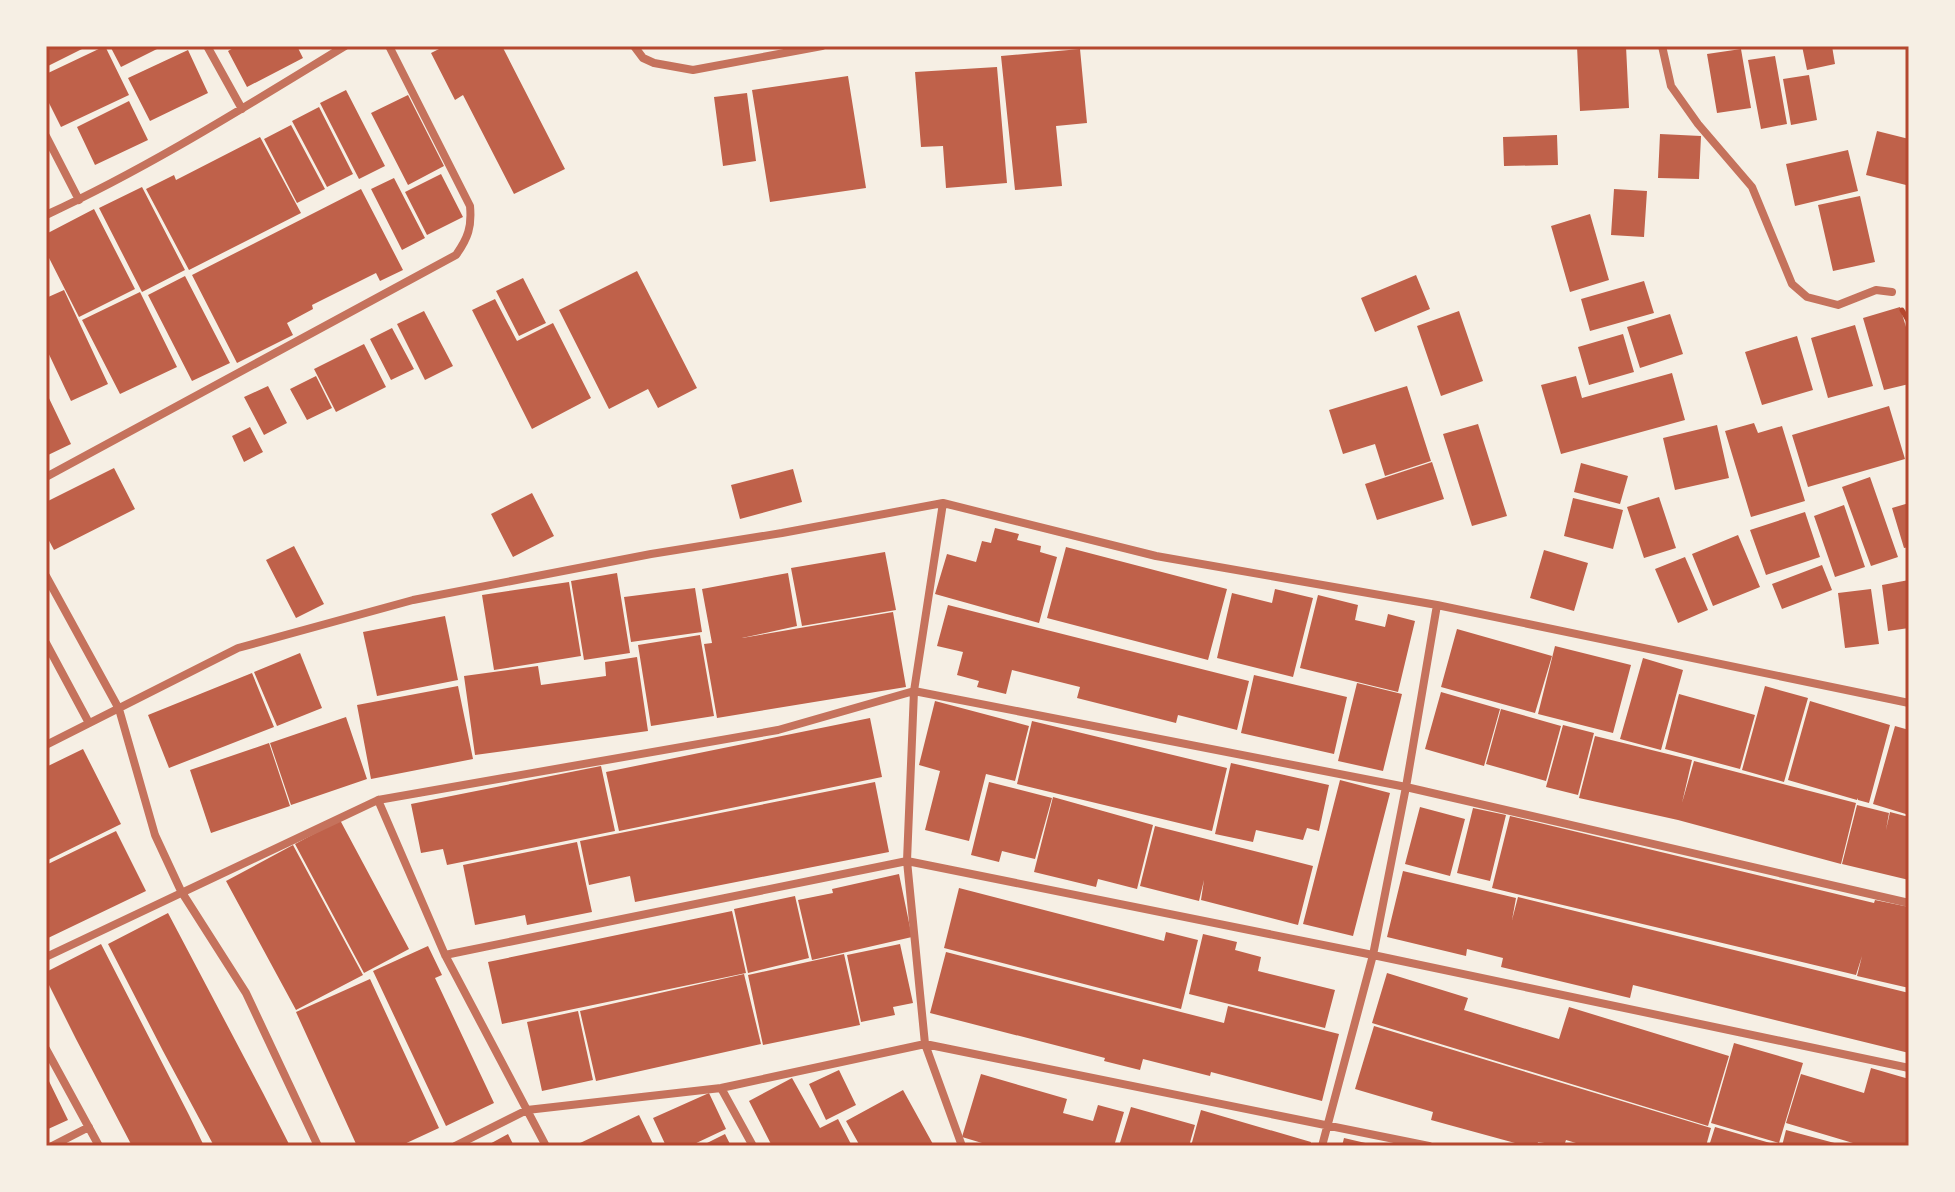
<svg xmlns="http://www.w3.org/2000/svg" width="1955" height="1192" font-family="'Roboto Condensed',sans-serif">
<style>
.building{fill:#bf614a}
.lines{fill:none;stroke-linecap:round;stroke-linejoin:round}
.path{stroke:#b5482f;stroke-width:5}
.minor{stroke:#c5725c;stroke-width:8}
.neatline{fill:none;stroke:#b5482f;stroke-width:3}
</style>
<rect width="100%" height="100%" fill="#f6efe4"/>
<path class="building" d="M46,46H88L46,67Z
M105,46L129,95L61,127L46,97V74Z
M110,46H163L121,67Z
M237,46H297L303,58L247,87L228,51Z
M445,46H502L565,169L514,194L463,95L455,100L431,53Z
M1577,46H1626L1629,108L1580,111Z
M1802,46H1832L1835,64L1807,70Z
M1080,49L1087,123L1056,126L1062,186L1015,190L1001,56Z
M1741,49L1751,108L1717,113L1707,54Z
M188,50L208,93L150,121L128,78Z
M1775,56L1787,124L1761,129L1748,60Z
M997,67L1007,183L946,188L943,146L921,147L915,72Z
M1809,75L1817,120L1791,125L1783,79Z
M848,76L866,188L770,202L752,90Z
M346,90L385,166L359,179L320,103Z
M747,93L756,161L723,166L714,97Z
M408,95L444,166L408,185L371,113Z
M129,101L148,140L95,165L77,127Z
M319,107L353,174L327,187L292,121Z
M291,125L325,189L297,203L264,139Z
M1877,131L1909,139V174L1906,185L1866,175Z
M1660,134L1701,136L1699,179L1658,178Z
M1557,135L1558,165L1504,166L1503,137Z
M260,137L301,213L189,270L146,189L174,175L176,180Z
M1848,150L1858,191L1795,206L1786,164Z
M441,174L463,217L427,235L405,192Z
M394,178L425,238L402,250L371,189Z
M142,187L185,270L142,292L99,208Z
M361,189L403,270L380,281L376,273L312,305L313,309L287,323L293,335L237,363L192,275Z
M1614,189L1647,191L1644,237L1611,235Z
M1860,196L1875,262L1833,271L1818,205Z
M94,209L135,289L79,317L46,252V234Z
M1590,214L1609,280L1570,292L1551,226Z
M637,271L697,388L658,408L648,389L609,409L559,310Z
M1416,275L1430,309L1375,332L1361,298Z
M185,276L230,363L192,381L148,295Z
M523,278L546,323L519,336L496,291Z
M1644,281L1654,313L1590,331L1581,299Z
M64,290L108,384L71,401L46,348V298Z
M140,292L177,367L120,394L82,320Z
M495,299L517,341L553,323L591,398L532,429L472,310Z
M1900,307L1909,337V384L1884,390L1863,318Z
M424,311L453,366L425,380L397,324Z
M1459,311L1483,381L1441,396L1417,326Z
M1670,314L1683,354L1640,368L1627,327Z
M1855,325L1873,386L1828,398L1811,338Z
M392,328L414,369L391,380L370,339Z
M1623,334L1634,372L1589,385L1578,347Z
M1797,336L1813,390L1762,405L1745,352Z
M364,344L386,387L336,412L314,369Z
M1672,373L1685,420L1561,454L1541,385L1576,376L1582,398Z
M316,376L332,408L307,420L290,389Z
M268,386L287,423L264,435L244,397Z
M1407,386L1431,461L1385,476L1375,444L1343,454L1329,410Z
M46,392L71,444L46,456Z
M1889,406L1905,459L1808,487L1792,435Z
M1754,423L1758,433L1782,426L1805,501L1751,517L1725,431Z
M1478,424L1507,516L1472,526L1443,434Z
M1717,425L1729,478L1675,490L1663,438Z
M250,427L263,452L244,462L232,436Z
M1432,462L1444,499L1377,520L1365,484Z
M1581,463L1628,476L1620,504L1574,492Z
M114,468L135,509L54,550L46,535V502Z
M793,469L802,502L740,519L731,485Z
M1870,477L1898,557L1871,566L1842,487Z
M532,493L554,536L513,557L491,514Z
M1659,497L1676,548L1644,558L1627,507Z
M1573,498L1623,510L1613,549L1564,536Z
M1909,503V547L1904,548L1892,508Z
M1844,505L1865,567L1835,577L1814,516Z
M1805,512L1820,557L1766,575L1750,530Z
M995,528L1019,534L1017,540L1041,546L1040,552L1057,557L1039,623L935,594L947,554L976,562L982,541L991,543Z
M1738,535L1760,587L1713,606L1692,554Z
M294,546L324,604L296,618L266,560Z
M1066,547L1227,589L1208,660L1047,618Z
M1544,550L1588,563L1574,611L1530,598Z
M885,552L896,610L802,626L791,568Z
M1685,557L1708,610L1678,623L1655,569Z
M1822,565L1832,590L1782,609L1772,584Z
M617,573L630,653L584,660L571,581Z
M788,573L797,626L742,638L893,612L906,687L717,718L704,644L712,643L702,589Z
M1909,580V628L1888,631L1882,585Z
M569,582L581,656L494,670L482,595Z
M695,588L702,632L631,642L624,597Z
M1275,589L1313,598L1293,677L1217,658L1232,593L1272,603Z
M1871,589L1879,644L1845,648L1838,593Z
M1318,595L1358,605L1355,620L1385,627L1388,614L1415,621L1398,692L1300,668Z
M948,605L1249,681L1237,730L1178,715L1176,723L1077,698L1080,687L1012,670L1006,694L977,687L979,681L957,675L963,652L937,646Z
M445,616L458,680L377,696L363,632Z
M1457,629L1552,656L1535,713L1441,687Z
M700,635L714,716L651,726L638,645Z
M1555,646L1631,665L1613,733L1538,714Z
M300,653L322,708L277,726L254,672Z
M637,657L648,731L475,755L464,676L538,666L541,685L606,676L605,662Z
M1643,658L1683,670L1661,750L1620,739Z
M252,673L274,727L169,768L148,715Z
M1254,675L1347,697L1334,754L1241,733Z
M1357,683L1402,694L1383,771L1338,761Z
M458,686L473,759L371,779L357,705Z
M1765,686L1808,698L1784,782L1742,770Z
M1441,692L1500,709L1484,766L1425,749Z
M1679,694L1755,715L1740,769L1665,749Z
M935,701L1029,726L1015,781L986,774L969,841L925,830L940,771L919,765Z
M1810,701L1890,725L1869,803L1858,800V798L1857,800L1788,780Z
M1501,709L1561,726L1546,781L1486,764Z
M346,717L367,779L291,805L270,743Z
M870,718L882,777L619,831L606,772Z
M1032,721L1227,768L1212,831L1017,784Z
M1563,725L1594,733L1578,795L1546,787Z
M1895,726L1909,730V815L1873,804Z
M1595,736L1692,760L1682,803L1694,761L1856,803L1841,864L1678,820L1579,798Z
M269,743L290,806L211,833L190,770Z
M83,749L121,824L46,861V767Z
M1231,763L1329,785L1319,831L1307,828L1303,840L1256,830L1253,842L1215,834Z
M601,766L615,831L447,865L443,849L421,853L411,804Z
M1340,780L1390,793L1353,936L1303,924Z
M875,782L889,852L635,902L630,876L589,885L580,841Z
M989,782L1052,798L1035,859L1002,851L999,862L971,855Z
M1053,797L1153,825L1137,889L1098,879L1096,887L1034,872Z
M1857,805L1889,813L1886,830L1890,812L1909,817V880L1842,864Z
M1420,807L1465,819L1450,876L1405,864Z
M1473,808L1506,815L1490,881L1457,873Z
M1510,816L1874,903L1875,900L1909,907V988L1857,976L1862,956L1856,975L1492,888Z
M340,820L409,949L364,973L295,844Z
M1155,826L1313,866L1298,925L1201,900L1204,880L1199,901L1140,886Z
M116,831L146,891L46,939V865Z
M577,842L592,912L527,925L525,915L475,925L463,865Z
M293,845L363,975L296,1010L226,881Z
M1403,871L1516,898L1512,920L1518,897L1909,993V1053L1633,985L1630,998L1501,967L1503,958L1467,949L1466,956L1387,937Z
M899,874L912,937L812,960L798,900L833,893L832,889Z
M959,888L1164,941L1166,932L1198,940L1181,1009L944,948Z
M795,896L809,958L748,973L734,909Z
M732,911L746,973L502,1024L488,962Z
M168,913L263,1093L290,1146H214L163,1051L108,944Z
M1203,934L1237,942L1235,950L1261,957L1258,971L1335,990L1325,1028L1189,994Z
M101,944L189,1115L204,1146H132L76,1039L46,979V972Z
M900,944L913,1003L893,1007L895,1015L861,1022L847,955Z
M428,946L442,975L435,978L494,1103L446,1126L373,971Z
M946,952L1224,1023L1228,1006L1339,1034L1322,1101L1211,1072L1210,1076L1143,1059L1140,1070L1104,1061L1105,1058L930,1013Z
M844,954L860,1025L763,1045L748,975Z
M1387,973L1468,998L1464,1010L1559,1039L1569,1007L1729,1056L1708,1126L1372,1023Z
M744,974L761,1044L596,1081L580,1011Z
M370,979L439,1128L400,1146H357L296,1012Z
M578,1011L593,1080L542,1091L527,1022Z
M1374,1026L1711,1128L1706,1146H1586L1566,1140L1564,1146L1538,1142L1537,1146H1526L1431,1120L1433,1112L1355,1089Z
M1734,1043L1803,1063L1779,1143L1711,1123Z
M1871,1068L1909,1079V1146H1863L1786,1123L1801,1074L1864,1093Z
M839,1070L856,1105L826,1120L809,1084Z
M981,1074L1067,1099L1063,1113L1093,1121L1098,1105L1124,1112L1114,1146H992L962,1137Z
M46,1075L68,1120L46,1130Z
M792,1078L820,1128L838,1119L852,1146H772L749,1101Z
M903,1090L934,1146H860L846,1121Z
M709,1093L726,1129L690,1146H666L653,1118Z
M1131,1107L1195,1125L1189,1146H1119Z
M1201,1110L1311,1142L1310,1146H1191Z
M639,1115L654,1146H579L578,1144Z
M1715,1127L1777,1145L1776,1146H1709Z
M1786,1130L1842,1145V1146H1782Z
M508,1134L514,1146H486Z
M725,1134L731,1146H701Z
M1344,1138L1374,1145V1146H1342Z"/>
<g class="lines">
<path class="path" d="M1902,310L1909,322"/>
<path class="minor" d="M207,46L242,109
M634,46L643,58L654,63L693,70L822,46
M1662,46L1671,86L1698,124L1752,187L1792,284L1807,297L1838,305L1876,290L1892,292
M46,136L79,200
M46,215C150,167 248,105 345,46
M46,477L456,255C468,238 472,227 470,206L389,46
M943,503L914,691L907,861L925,1044L962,1146
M46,576L119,709L155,835L181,891L246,993L318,1146
M46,643L89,723
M46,745L238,648L413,600L651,554L782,533L943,503L1156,556L1437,605L1909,703
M378,800L445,955L546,1146
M445,955L907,861L1373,955L1909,1068
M46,957L378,800L778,730L914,691L1406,787L1909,903
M46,1049L99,1146
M721,1088L753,1146
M52,1146L89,1127
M455,1146L527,1110L721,1088L925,1044L1429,1146
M1322,1146L1373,955L1406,787L1437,605"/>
</g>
<rect width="1955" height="1192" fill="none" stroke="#f6efe4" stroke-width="96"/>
<rect x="48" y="48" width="1859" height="1096" class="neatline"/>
</svg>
